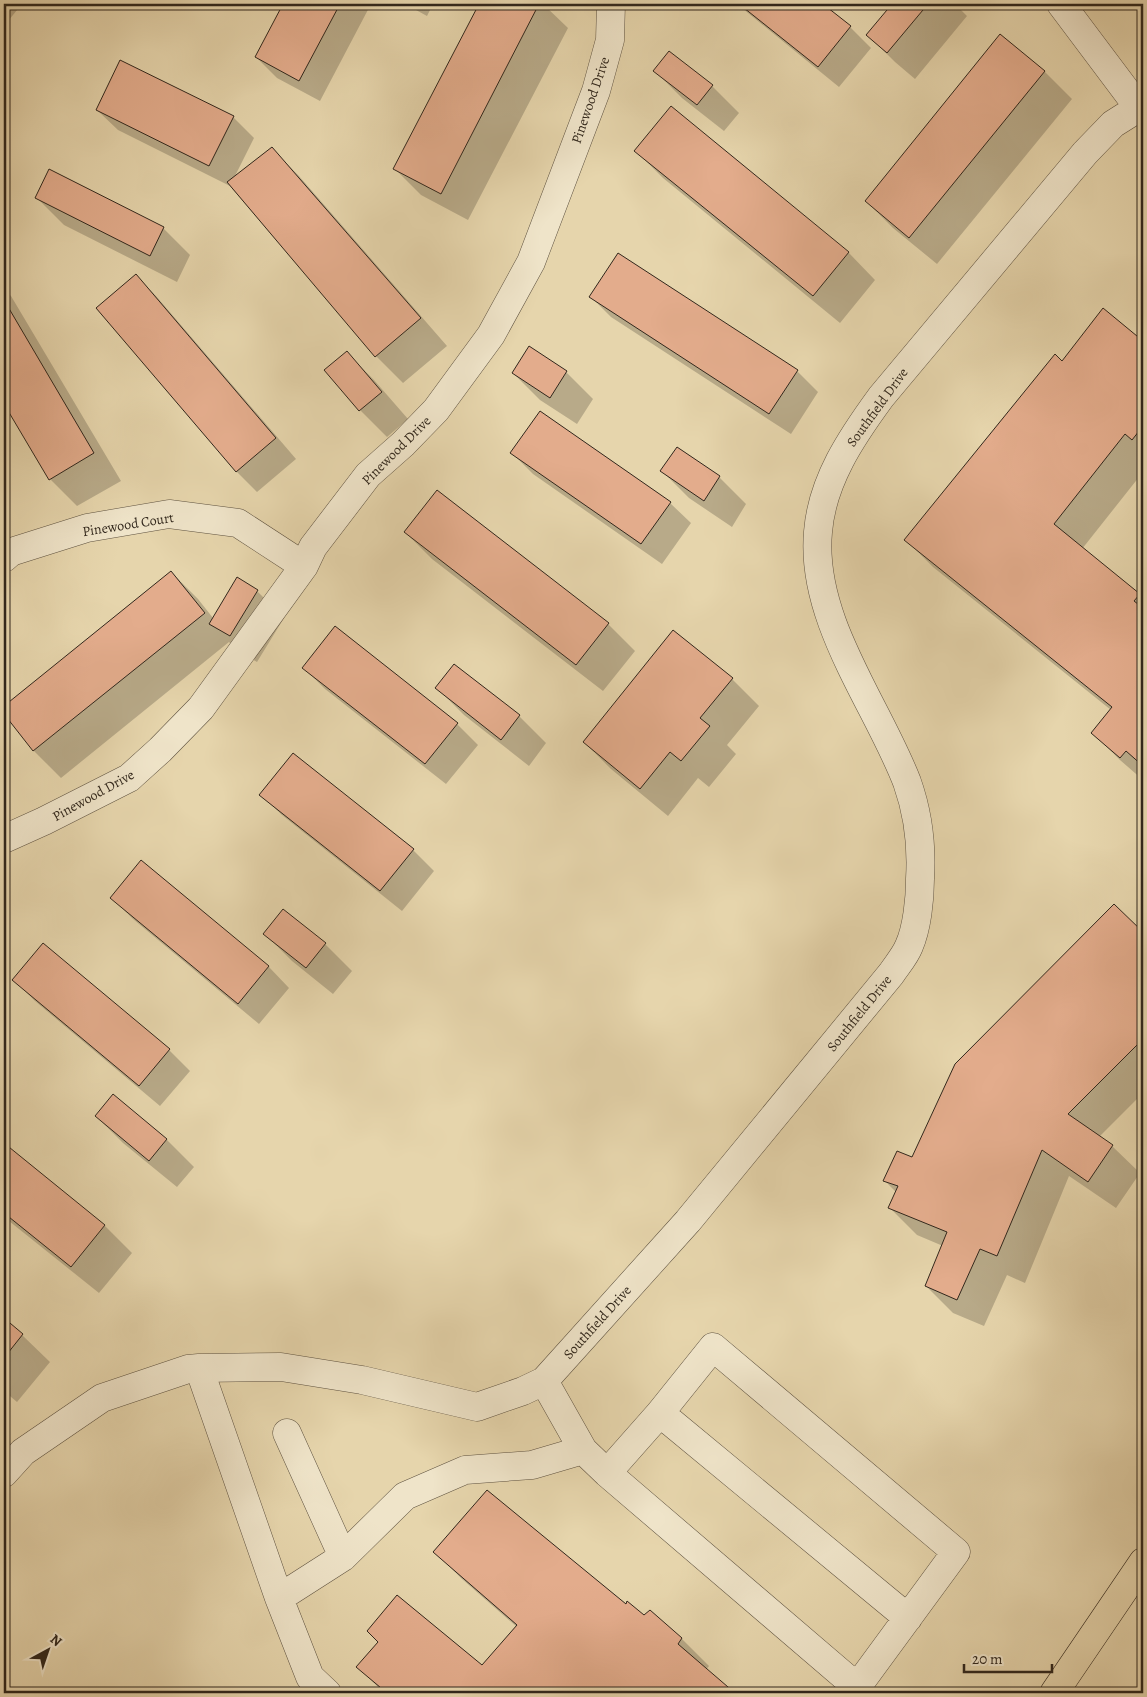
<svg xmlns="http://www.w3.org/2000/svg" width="1147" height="1697" font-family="Alegreya,serif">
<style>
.shadow{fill:#0003}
.building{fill:#e3ac8c;stroke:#31271c}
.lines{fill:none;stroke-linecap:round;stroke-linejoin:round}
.minor-casing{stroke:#5e5240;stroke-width:29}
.major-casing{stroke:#31271c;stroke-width:29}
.minor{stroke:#efe4c9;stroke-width:28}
.major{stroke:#e6d5ac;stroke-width:28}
.labels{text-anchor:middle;stroke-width:4;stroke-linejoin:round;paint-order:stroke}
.street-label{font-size:14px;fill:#31271c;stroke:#efe4c9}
</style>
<rect width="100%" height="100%" fill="#e6d5ac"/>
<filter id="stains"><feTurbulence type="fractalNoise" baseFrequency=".004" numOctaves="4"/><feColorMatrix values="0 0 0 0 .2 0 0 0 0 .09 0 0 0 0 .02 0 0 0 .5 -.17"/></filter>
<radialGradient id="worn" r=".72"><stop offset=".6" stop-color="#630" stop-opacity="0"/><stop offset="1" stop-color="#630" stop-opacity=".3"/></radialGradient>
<path class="shadow" d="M4,4H22L4,26Z
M285,4H371L320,101L277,78L256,57Z
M405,4H433L427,16Z
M480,4H543L568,28L468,220L421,195L394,168Z
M737,4H821L850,27L871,48L839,87Z
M894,4H955L967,16L915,79L895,62L868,35Z
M1000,36L1045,72L1072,99L937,264L893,228L866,201Z
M655,71L712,86L739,113L724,131L682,98Z
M97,110L233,117L254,138L234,178L272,149L299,176L447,346L403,383L376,356L230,186L118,130Z
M636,151L848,252L875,280L840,323L663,178Z
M36,197L163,228L190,255L177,282L64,225Z
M136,276L156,296L296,459L257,492L236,471Z
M4,289L11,296L121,481L77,506L50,479L4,402Z
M591,297L797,371L818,392L791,434L611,317Z
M1103,310L1143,343V472L1082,549L1143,599V780L1120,760L1093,733L1111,710L933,567L906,540L1062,363Z
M347,353L374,380L408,419L387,437L360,410Z
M566,372L593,399L577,424L540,400L513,373Z
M677,449L719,477L746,504L732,527L689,498L662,471Z
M512,453L670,503L691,523L662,564L533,474Z
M405,532L608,624L635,651L603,691L432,559Z
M171,572L198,599L213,618L257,591L284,618L257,662L237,650L229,642L61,778L34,751L4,712V707Z
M454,666L519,716L546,743L529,766L464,715L437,688Z
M304,668L457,724L478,745L446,784L325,689Z
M732,679L759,706L727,745L736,754L709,787L698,778L668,816L611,769L584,742Z
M293,755L413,850L434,871L402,911L282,815L261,795Z
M142,862L269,967L289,988L259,1024L133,919L112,898Z
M1114,906L1143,934V1093L1099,1137L1112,1146L1140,1173L1116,1208L1069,1176L1025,1283L1007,1275L984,1326L953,1313L926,1286L943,1246L917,1235L890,1208L897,1193L885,1181L912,1158Z
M283,910L325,944L352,971L333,994L292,961L265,934Z
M14,980L169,1050L190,1071L160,1106L35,1001Z
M113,1095L167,1140L194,1167L177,1187L123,1143L96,1116Z
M4,1145L105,1226L132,1253L99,1293L4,1217Z
M4,1320L22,1335L50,1362L17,1402L4,1391Z
M435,1552L626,1606L644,1616L650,1611L682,1639L709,1666L706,1670L733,1693H384L358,1667L482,1666L517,1627L462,1579Z"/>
<path class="building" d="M283,4H340L299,81L255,57Z
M479,4H539L441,194L393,169Z
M739,4H823L851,26L818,67Z
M892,4H928L887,53L866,35Z
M1000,34L1045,71L909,238L865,201Z
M669,51L713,85L697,105L653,71Z
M120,60L234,116L209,166L96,110Z
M671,106L849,252L813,296L634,151Z
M272,147L421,318L375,357L227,182Z
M49,169L164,227L150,256L35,198Z
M618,253L798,370L769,414L589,297Z
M136,274L276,438L236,472L96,308Z
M4,300L94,453L49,480L4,404Z
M1103,308L1143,341V426L1132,440L1125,434L1054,524L1140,594L1134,601L1143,608V766L1126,751L1120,758L1091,733L1112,707L904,540L1055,354L1062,361Z
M529,346L567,371L550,398L512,373Z
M347,351L382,392L359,411L324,370Z
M540,411L671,502L641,544L510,453Z
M677,447L720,476L704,501L660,471Z
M437,490L609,623L576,665L404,532Z
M171,571L205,613L33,751L4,714V706Z
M237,577L258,590L230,636L209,624Z
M335,626L458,723L425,764L302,668Z
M673,630L733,678L700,718L710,726L681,761L670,752L640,789L583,742Z
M454,664L520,715L501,740L435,688Z
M293,753L414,849L380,891L259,795Z
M141,860L269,966L238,1004L110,898Z
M1114,904L1143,932V1039L1068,1114L1113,1145L1088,1182L1042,1150L997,1256L980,1249L957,1300L925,1286L947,1232L888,1208L898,1186L883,1181L897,1151L912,1157L955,1064Z
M283,909L326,943L306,968L263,934Z
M43,943L170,1049L139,1086L12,980Z
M113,1094L167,1139L149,1161L95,1116Z
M4,1143L105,1225L71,1267L4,1213Z
M4,1318L23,1334L4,1358Z
M487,1490L626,1604L627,1601L644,1615L650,1610L682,1638L678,1644L735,1693H387L356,1667L378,1642L367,1631L397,1595L482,1665L517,1625L433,1552Z"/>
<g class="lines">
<g class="minor-casing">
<path id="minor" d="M1061,4L1139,108
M4,558L11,552L87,528L169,514L238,523L304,566
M4,839L44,821L129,778L160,750L201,708L304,566L313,547L368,475L403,444L436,410L491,335L531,262L596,91L610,40L611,4
M199,1368L279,1598L310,1677L327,1693
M544,1381L583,1450L607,1473L857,1687L853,1693
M660,1413L908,1618
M287,1433L343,1557
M4,1473L23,1452L102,1398L188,1369L199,1368L281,1367L362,1380L477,1407L523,1391L544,1381L688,1221L891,974C897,965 905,956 909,946C917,928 920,899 920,879C922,847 918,813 907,782C877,704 810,620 818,532C822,481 851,438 881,397L1085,153L1113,124L1143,105
M607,1473L660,1413L713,1347L956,1552L857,1687
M279,1598L343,1557L405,1496L465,1470L532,1465L583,1450"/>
</g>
<g class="major-casing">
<path id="major" d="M1054,1693L1143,1562"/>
</g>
<use href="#minor" class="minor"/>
<use href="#major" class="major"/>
</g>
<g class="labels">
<g class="street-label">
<text transform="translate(590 100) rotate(-71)" y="5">Pinewood Drive</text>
<text transform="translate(877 407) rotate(-54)" y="5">Southfield Drive</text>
<text transform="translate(396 450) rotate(-45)" y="5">Pinewood Drive</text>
<text transform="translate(128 524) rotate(-9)" y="5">Pinewood Court</text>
<text transform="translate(93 795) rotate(-29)" y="5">Pinewood Drive</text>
<text transform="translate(859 1013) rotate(-51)" y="5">Southfield Drive</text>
<text transform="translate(597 1322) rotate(-48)" y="5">Southfield Drive</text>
</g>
</g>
<rect width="1147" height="1697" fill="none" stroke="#e6d5ac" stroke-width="20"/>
<rect x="5" y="5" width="1137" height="1687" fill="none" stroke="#31271c" stroke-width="2.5"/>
<rect x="10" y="10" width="1127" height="1677" fill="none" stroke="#31271c"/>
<g transform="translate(48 1650) rotate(40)" stroke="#efe4c9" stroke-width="4" paint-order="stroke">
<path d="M0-4L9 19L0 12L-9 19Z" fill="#31271c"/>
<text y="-8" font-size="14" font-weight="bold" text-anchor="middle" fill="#31271c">N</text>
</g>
<path d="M964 1664v8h88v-8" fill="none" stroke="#31271c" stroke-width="2.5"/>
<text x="972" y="1664" font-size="15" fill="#31271c" stroke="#efe4c9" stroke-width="4" paint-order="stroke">20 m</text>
<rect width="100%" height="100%" filter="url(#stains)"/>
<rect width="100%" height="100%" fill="url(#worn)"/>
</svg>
